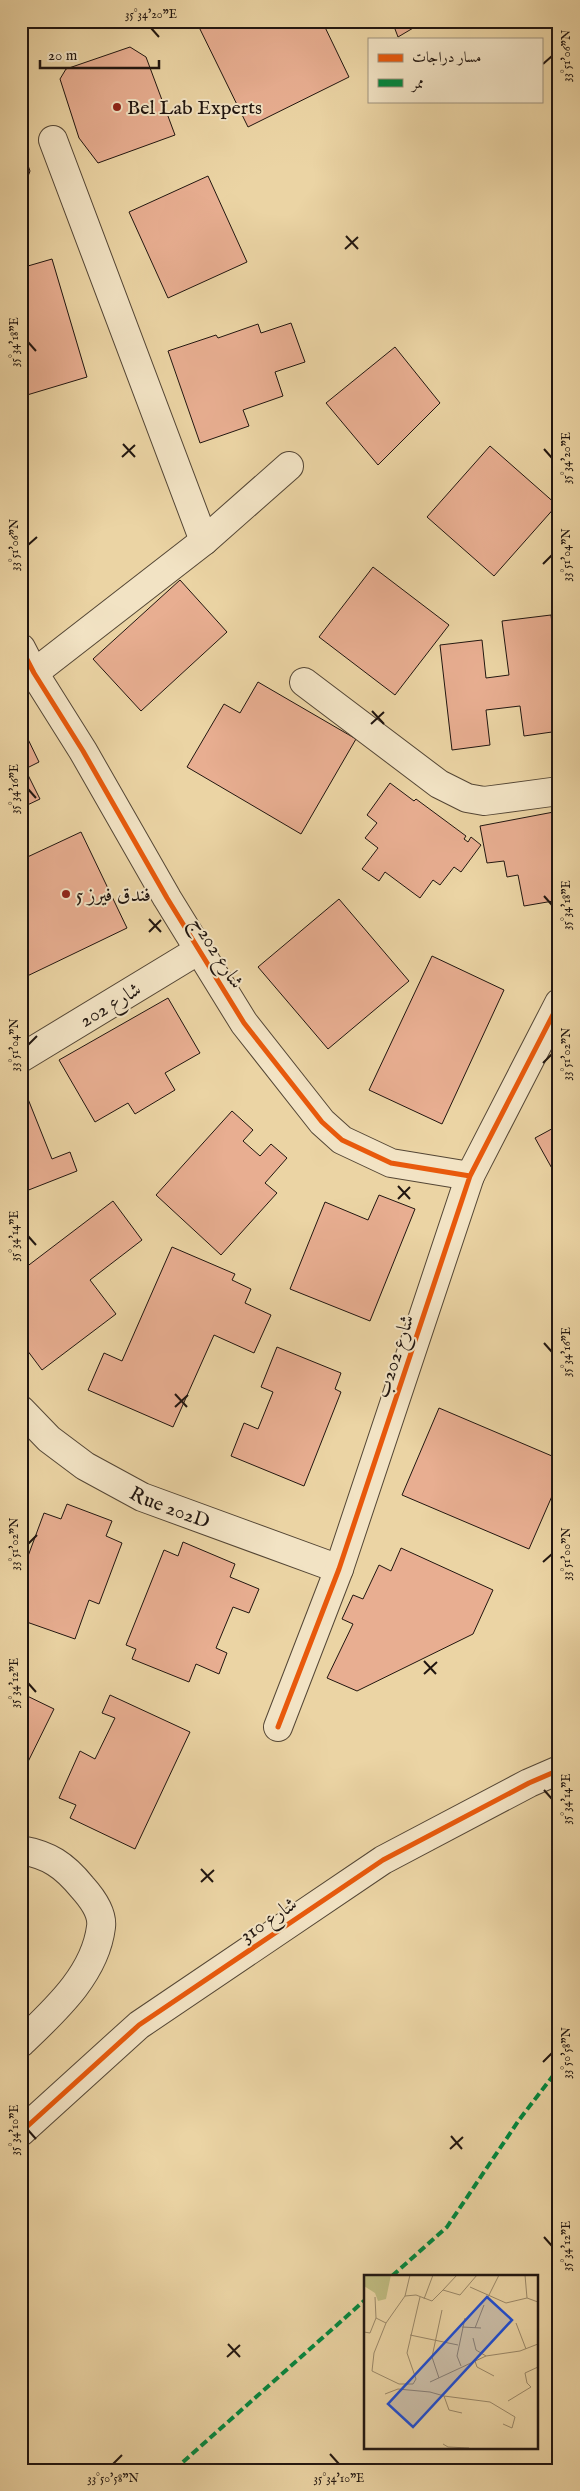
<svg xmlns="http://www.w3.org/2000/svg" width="580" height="2491" font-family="'IM FELL English',Amiri,serif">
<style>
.building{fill:#e8ae91;stroke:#211610}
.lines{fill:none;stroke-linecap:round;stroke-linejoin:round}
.minor-casing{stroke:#544635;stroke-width:30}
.minor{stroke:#f2e3c4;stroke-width:28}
.quiet{stroke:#00873e;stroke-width:4;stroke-dasharray:8 4;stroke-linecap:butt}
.cycleway-casing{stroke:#f2e3c4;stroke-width:8}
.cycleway{stroke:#e8590c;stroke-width:5}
.ticks{fill:none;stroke:#211610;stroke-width:2}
.poi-dot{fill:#8f2418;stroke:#f2e3c4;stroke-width:2}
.labels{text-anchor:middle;stroke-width:4;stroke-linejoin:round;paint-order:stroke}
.poi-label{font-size:20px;fill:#211610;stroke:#f2e3c4;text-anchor:start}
.street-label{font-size:20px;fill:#211610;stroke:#f2e3c4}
.inset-road{fill:none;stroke:#9a8869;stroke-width:1}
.view{fill:#1d4ed8;fill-opacity:0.15;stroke:#1d4ed8;stroke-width:2.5}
.inset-edge{fill:none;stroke:#211610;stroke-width:2.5}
.neatline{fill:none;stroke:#211610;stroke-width:2}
.ticks-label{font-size:12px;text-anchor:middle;fill:#211610}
</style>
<rect width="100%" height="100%" fill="#ebd4a4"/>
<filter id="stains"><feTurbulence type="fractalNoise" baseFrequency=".004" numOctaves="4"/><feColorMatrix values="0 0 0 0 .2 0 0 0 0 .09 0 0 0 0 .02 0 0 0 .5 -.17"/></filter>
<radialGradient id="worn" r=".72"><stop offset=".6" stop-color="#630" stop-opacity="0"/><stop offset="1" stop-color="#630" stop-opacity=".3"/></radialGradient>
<path class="building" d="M196,21H322L349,77L248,127Z
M392,21H425L398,37Z
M130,47L146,57L175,135L98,163L79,138L60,79L66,69Z
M21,146L30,171L21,195Z
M208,176L247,262L168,298L129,212Z
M52,259L87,377L27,395L21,375V268Z
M291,323L305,362L275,372L283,396L243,410L249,426L200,443L168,351L216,335L218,338L258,324L261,333Z
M395,347L440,403L378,465L326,403Z
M490,446L557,505L494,576L427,517Z
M373,567L449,625L395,695L319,637Z
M180,580L227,632L141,711L93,659Z
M551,615L559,679V731L524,736L520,706L486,710L490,745L452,750L440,645L482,640L486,678L509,675L502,621Z
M258,682L356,739L301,834L187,767L224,704L240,713Z
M25,733L39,762L25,769L40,799L21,808V735Z
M390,783L414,801L416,799L466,836L464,839L468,842L471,837L481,845L461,872L454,867L440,885L433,880L420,898L385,872L379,881L362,869L378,848L365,838L377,823L367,815Z
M559,811V900L524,906L518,875L507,877L504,861L487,863L480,826Z
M81,832L127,928L21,979V860Z
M339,899L409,981L328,1049L258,967Z
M432,956L504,990L442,1124L369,1090Z
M168,998L200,1053L165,1073L175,1090L135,1114L128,1103L95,1122L59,1060Z
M24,1089L52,1159L70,1152L77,1171L21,1193V1090Z
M232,1111L253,1130L243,1141L260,1156L271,1144L287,1158L265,1183L277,1193L221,1255L156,1195Z
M559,1125V1181L535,1138Z
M379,1195L415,1209L370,1321L290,1289L325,1202L368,1220Z
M113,1201L142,1240L90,1280L116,1314L42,1370L21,1342V1271Z
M172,1247L235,1274L232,1280L251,1289L245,1303L271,1315L254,1353L214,1335L173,1427L88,1390L104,1353L122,1361Z
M277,1347L341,1373L335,1389L341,1392L304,1486L231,1456L244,1423L258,1429L273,1392L261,1387Z
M439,1408L559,1459V1480L529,1549L402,1495Z
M67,1504L112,1521L106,1536L122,1543L99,1604L89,1600L75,1639L21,1620V1594L27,1580L21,1577V1575L44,1513L61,1519Z
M183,1542L235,1564L230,1577L259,1589L249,1613L233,1607L216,1648L227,1653L219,1674L196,1664L189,1682L132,1659L136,1649L126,1645L164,1550L178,1556Z
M401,1548L493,1590L473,1634L357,1691L327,1678L353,1624L342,1619L353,1595L363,1599L379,1565L391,1571Z
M21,1693L54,1709L21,1776Z
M110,1695L190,1732L135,1849L70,1818L76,1805L59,1798L80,1751L95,1759L115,1718L102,1713Z"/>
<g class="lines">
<g class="minor-casing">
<g id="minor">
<path d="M53,140L204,541"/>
<path d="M21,648L34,673L83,751L167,898L244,1023L322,1122L342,1140L391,1163L470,1176"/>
<path d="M34,673L204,541L289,466"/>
<path d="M304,682L439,784L467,798L484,801L559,791"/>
<path d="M21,1058L199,950"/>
<path id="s1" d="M21,1410L49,1439L85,1466L142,1497L339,1569"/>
<path d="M278,1727L339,1569L470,1176L559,1003"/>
<path d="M21,1850C49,1855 64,1865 82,1887C91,1897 103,1913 101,1927C95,1975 54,2011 21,2043"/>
<path d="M21,2132L139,2025L383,1860L529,1783L559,1770"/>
</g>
</g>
<use href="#minor" class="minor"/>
<path class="quiet" d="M392,2276L447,2227L519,2120L559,2068
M174,2470L365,2300"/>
<g class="cycleway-casing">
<path id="cycleway" d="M21,648L34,673L83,751L167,898L244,1023L322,1122L342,1140L391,1163L470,1176
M278,1727L339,1569L470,1176L559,1003
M21,2132L139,2025L383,1860L529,1783L559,1770"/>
</g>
<use href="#cycleway" class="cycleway"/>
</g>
<path class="ticks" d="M151,28L159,37M543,64L552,56M346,236L358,249M345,249L358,237M28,342L36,351M123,444L135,457M544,449L552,458M122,457L135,445M28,545L37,537M543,564L552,555M372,711L384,724M371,724L384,712M28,789L36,798M544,896L552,905M149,919L161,932M149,932L161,920M28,1045L37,1036M543,1063L552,1054M398,1186L410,1199M398,1199L410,1187M28,1236L36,1245M544,1343L552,1352M175,1394L187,1407M175,1407L188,1395M28,1544L37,1535M543,1562L552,1554M424,1661L436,1674M424,1674L437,1662M28,1683L36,1692M544,1790L552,1799M201,1869L213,1882M201,1882L214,1870M543,2062L552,2053M28,2130L36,2139M451,2136L462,2149M450,2149L463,2137M544,2237L552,2246M228,2344L240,2357M227,2357L240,2345M330,2454L339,2464M113,2464L122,2455"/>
<g class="poi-dot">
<circle cx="117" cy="107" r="5"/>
<circle cx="66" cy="894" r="5"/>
</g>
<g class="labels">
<g class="poi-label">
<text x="127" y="114">Bel Lab Experts</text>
<text x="76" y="901">فندق فيرز 5</text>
</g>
<g class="street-label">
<text transform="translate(218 952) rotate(58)" y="7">شارع 202ج</text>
<text transform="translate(110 1004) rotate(-31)" y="7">شارع 202</text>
<text transform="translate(394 1356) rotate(-72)" y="7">شارع 202ب</text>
<text dy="7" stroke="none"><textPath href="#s1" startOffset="180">Rue 202D</textPath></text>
<text transform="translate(268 1919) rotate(-34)" y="7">شارع 310</text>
</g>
</g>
<g transform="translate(364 2275)">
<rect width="174" height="174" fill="#ebd4a4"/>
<path d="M0,0H27L22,24L14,26L11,18L0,11Z" fill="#bfbb80"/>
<path class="inset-road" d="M161,0L163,23M106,12L142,28L163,23L174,27M79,15L93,0M41,21L46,0M11,22L12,43M124,22L135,0M60,24L69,0M22,48L10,78L8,96L35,109H49L52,104L43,78L56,22M152,48L162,74M98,52L117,53M111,53L120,30M0,57L6,58L12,43L22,48L41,21L52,20L68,26L79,15L96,20L113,0M46,60L94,70M109,63L112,75L122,81M111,86L113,92L130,101M97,91L93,81L101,43M75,103L68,82L78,35M66,107L122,81L156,76L174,69M167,112L163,108L161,98L174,92M21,119L34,114L66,117L80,121L85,135L98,138M80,121L126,127L151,142L148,153L139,149M144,126L167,112M79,169L84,172L105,173"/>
<path class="view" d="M123,22L148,45L49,152L24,129Z"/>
<rect width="174" height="174" class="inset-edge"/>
</g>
<rect width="580" height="2491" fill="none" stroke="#ebd4a4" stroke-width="55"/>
<rect x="368" y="38" width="175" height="65" fill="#f2e3c4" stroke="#9e917c"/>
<rect x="378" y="54" width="25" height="8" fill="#e8590c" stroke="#9e917c"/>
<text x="412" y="62" font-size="15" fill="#211610">مسار دراجات</text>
<rect x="378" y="79" width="25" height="8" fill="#00873e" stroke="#9e917c"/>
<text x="412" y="88" font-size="15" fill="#211610">ممر</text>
<path d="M40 60v8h119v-8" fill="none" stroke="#211610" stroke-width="2.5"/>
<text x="48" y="60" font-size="15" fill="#211610" stroke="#f2e3c4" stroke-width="4" paint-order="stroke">20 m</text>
<rect x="28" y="28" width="524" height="2436" class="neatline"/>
<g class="ticks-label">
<text x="151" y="18">35°34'20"E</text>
<text transform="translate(566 56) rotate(-90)" y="4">33°51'06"N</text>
<text transform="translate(14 342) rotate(-90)" y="4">35°34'18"E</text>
<text transform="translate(566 458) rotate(-90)" y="4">35°34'20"E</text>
<text transform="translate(14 545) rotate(-90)" y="4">33°51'06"N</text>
<text transform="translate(566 555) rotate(-90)" y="4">33°51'04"N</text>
<text transform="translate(14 789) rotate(-90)" y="4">35°34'16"E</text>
<text transform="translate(566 905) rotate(-90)" y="4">35°34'18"E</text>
<text transform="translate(14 1045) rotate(-90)" y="4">33°51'04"N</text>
<text transform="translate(566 1054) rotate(-90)" y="4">33°51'02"N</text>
<text transform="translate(14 1236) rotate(-90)" y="4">35°34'14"E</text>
<text transform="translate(566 1352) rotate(-90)" y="4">35°34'16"E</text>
<text transform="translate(14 1544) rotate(-90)" y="4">33°51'02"N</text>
<text transform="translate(566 1554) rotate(-90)" y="4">33°51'00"N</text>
<text transform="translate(14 1683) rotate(-90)" y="4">35°34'12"E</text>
<text transform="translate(566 1799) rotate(-90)" y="4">35°34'14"E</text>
<text transform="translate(566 2053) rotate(-90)" y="4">33°50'58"N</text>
<text transform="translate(14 2130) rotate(-90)" y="4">35°34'10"E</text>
<text transform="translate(566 2246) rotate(-90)" y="4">35°34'12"E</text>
<text x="113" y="2482">33°50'58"N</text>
<text x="339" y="2482">35°34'10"E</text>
</g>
<rect width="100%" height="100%" filter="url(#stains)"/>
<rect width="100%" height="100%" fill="url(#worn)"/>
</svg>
